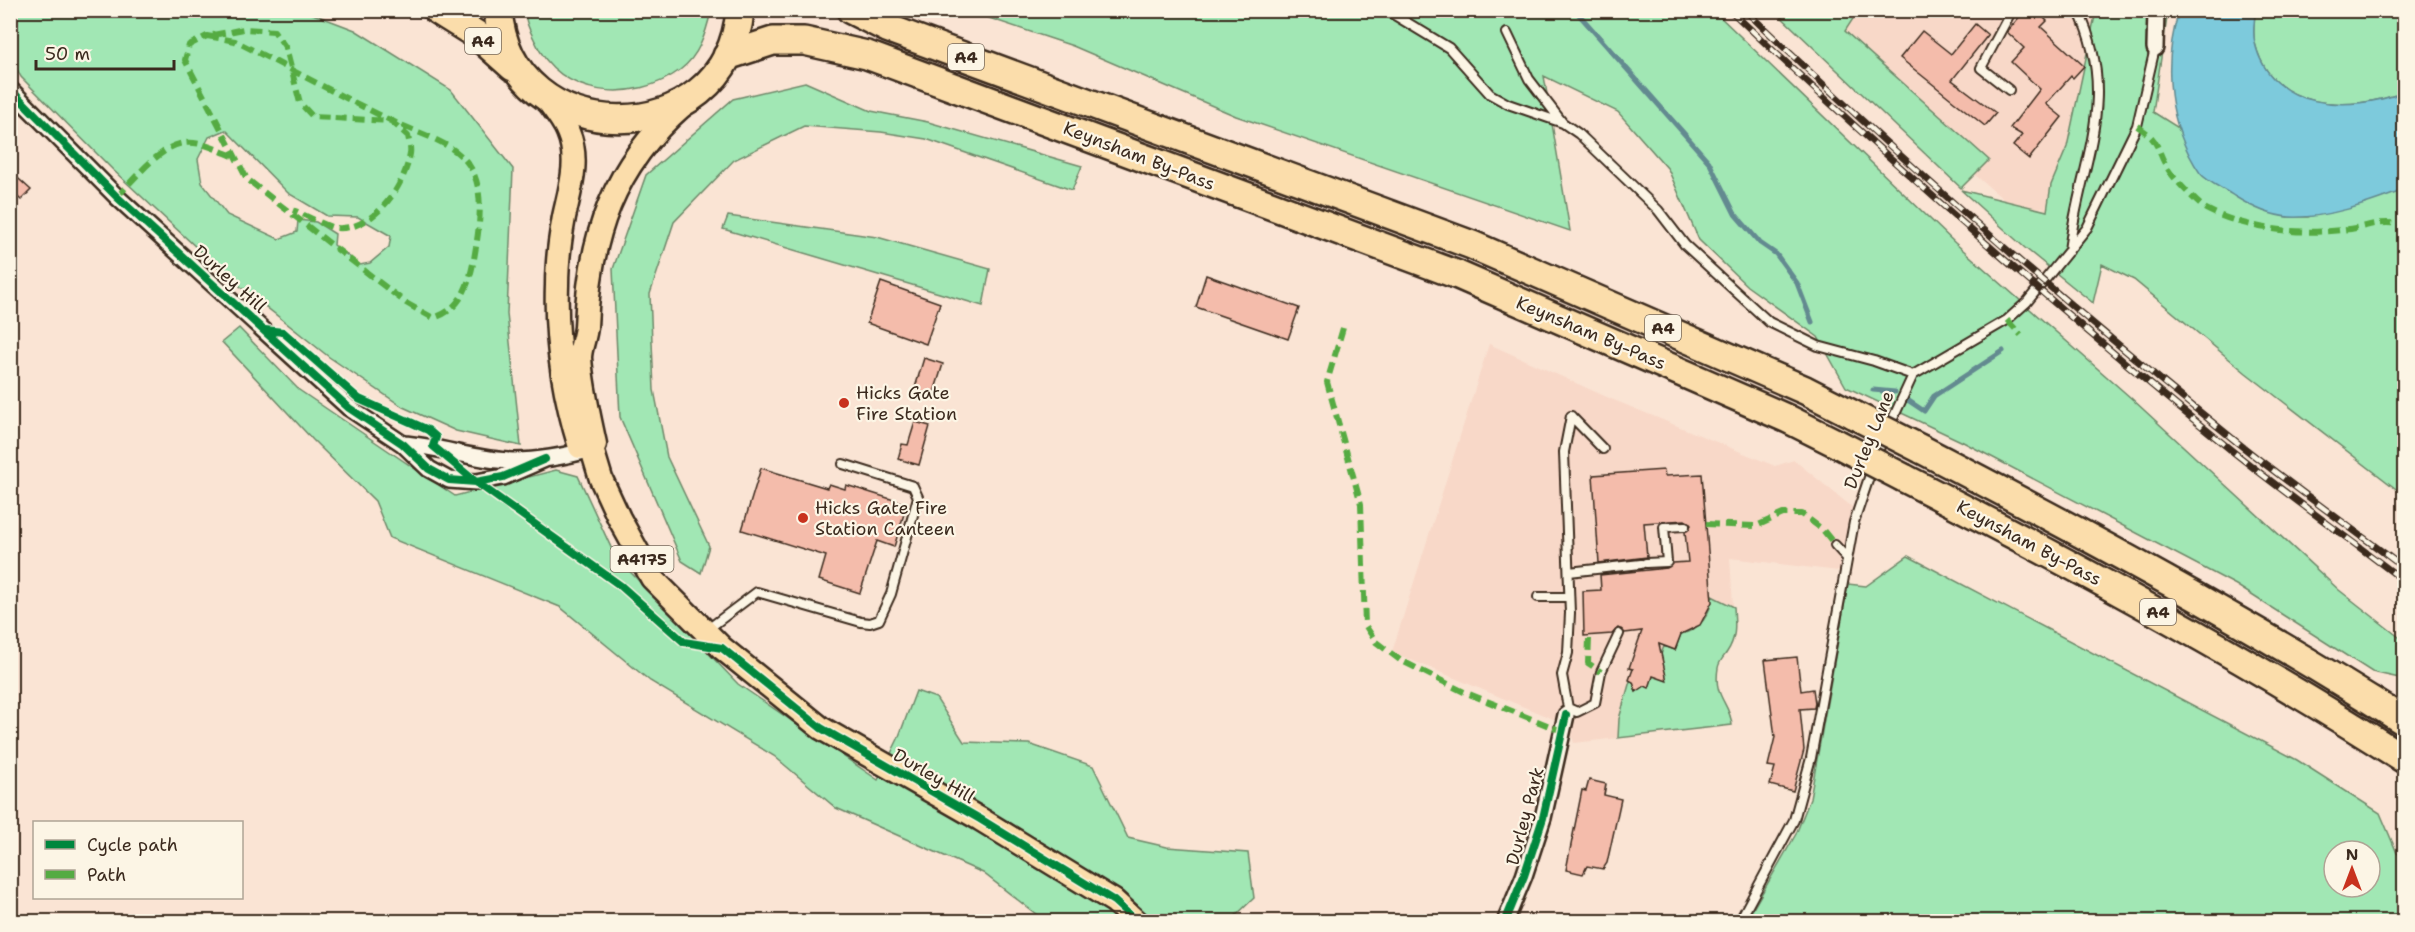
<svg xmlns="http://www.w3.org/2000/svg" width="2415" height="932" font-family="'Shantell Sans',sans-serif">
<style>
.built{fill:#f8d8c8}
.green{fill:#a1e7b4;stroke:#6e8869;stroke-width:1.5;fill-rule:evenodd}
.water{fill:#7dcadc;stroke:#638a90;stroke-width:1.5}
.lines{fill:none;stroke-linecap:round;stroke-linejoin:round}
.stream{stroke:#638a90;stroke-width:5}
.building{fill:#f4bcab;stroke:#3b2a1e;stroke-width:1.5}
.lane-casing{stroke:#3b2a1e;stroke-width:12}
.street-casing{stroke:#3b2a1e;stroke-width:20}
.primary-casing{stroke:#3b2a1e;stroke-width:27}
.highway-casing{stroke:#3b2a1e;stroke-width:32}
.lane{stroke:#fcf5e5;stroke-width:8}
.street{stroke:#fcf5e5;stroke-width:15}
.primary{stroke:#fbddab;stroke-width:22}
.highway{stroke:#fbddab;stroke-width:27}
.rail-casing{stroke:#3b2a1e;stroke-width:7}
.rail{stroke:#fcf5e5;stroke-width:4.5;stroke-dasharray:14;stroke-linecap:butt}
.highway-bridge-casing{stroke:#3b2a1e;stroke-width:32;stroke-linecap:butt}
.highway-bridge{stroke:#fbddab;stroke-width:27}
.quiet{stroke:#55ab43;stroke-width:6;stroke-dasharray:12 6;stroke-linecap:butt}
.cycleway-casing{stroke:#fcf5e5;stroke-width:11}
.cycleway{stroke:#00873e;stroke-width:8}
.poi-dot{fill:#c8321e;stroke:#fcf5e5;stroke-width:2}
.labels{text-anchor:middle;stroke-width:4.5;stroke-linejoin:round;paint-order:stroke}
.shield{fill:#fcf5e5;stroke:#75675a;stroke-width:1.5}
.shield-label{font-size:16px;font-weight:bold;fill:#3b2a1e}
.street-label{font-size:18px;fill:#3b2a1e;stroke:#fcf5e5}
.poi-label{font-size:18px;fill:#3b2a1e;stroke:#fcf5e5;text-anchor:start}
</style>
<rect width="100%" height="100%" fill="#fae4d4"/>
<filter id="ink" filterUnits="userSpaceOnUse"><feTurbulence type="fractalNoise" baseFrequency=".0167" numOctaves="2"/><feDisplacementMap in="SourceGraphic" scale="12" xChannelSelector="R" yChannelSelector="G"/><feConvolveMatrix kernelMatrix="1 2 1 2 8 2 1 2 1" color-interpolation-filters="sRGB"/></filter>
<g filter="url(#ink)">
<path class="built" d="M1858,11H2096L2067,147L2051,185L2047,211L2042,207L2023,216L1974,174L1989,160L1844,31Z
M1489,344L1609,398L1775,466L1794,460L1852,507L1839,571L1730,558L1735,636L1718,666V688L1719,696L1731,715L1732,725L1574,743L1566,715L1553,719L1392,652Z"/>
<path class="green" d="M11,10L305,11L355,30L451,90L513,169L507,314L521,446L456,431L403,407L329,357L226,275L113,170L21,77L11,58ZM226,130L288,193L327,216L358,217L391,236L389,247L370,263L360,265L334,245L335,234L316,222L298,220L297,232L279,239L227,215L202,183L198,159L209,137Z
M525,11V10L711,11C706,33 699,56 680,70C634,104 559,98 535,41C530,31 525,21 525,11Z
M968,11H1714L1955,243L2131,398L2339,590L2404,641V679L2372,672L2236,585L1963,442L1846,387L1818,337L1747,286L1699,240L1668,169L1618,112L1544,76L1570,231L1236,116L1073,46Z
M1775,11H1858L1845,31L1989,160L1961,188Z
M2096,11H2168L2153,112L2177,127L2213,183L2264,211L2287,217H2308L2404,190V495L2246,373L2134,280L2102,264L2093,303L2025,248L1961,190L2047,211L2051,185L2067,147Z
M2255,11H2404V92C2350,113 2271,111 2255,43C2252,33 2255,20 2255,11Z
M805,82L871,111L928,122L1082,166L1072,190L926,139L881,132L804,126L734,160L674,222L650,294L654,390L667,457L709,546L701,573L682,561L620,417L613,269L646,175L733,99Z
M728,216L877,237L990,269L983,306L723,229Z
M239,328L299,390L455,496L556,470L578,476L615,556L738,684L878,780L898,739L916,691L936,698L964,742L1029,744L1093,766L1128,838L1167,847L1248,853L1254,898L1230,921H1045L983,873L836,808L774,756L650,681L560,607L390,538L375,501L313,440L222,342Z
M1908,556L2297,760L2380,813L2397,853L2404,859V921H1746L1796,834L1810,799L1848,584L1866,586ZM2334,851H2370V887H2334Z
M1712,596L1734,607C1735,624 1737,637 1727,652C1724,657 1719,661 1718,668C1713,698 1730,702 1732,725L1618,738L1619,719L1630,681L1649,687L1653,676L1664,677V669L1657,666L1664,646L1675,650L1681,634C1700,630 1711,614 1712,596Z"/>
<path class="water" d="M2179,11H2255C2255,20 2252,33 2255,43C2271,111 2350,113 2404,92V190C2370,203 2326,219 2289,217C2270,216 2250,206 2234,196C2224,189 2207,182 2200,173C2168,126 2162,65 2179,11Z"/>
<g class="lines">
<path class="stream" d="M1575,10L1709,162L1735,214L1760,243L1776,254L1797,283L1812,322
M1873,390L1895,392
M1906,399L1924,411L1934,396L2003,351"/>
</g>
<path class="building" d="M2025,10H2036L2047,21L2041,27L2084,66L2073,78L2071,76L2046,104L2062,117L2029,159L2013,146L2022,135L2010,128L2040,89L2011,62L2024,48L2007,32Z
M1975,24L1988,35L1952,80L1996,113L1985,126L1900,58L1922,31L1951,54Z
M10,171L31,190L21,200L10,190Z
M1206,275L1299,308L1288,339L1196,307Z
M881,282L940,303L926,344L867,323Z
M924,358L943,364L933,396L914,391Z
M915,422L930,426L919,465L898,459L902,444L908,445Z
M761,468L827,488L829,484L845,489L846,485L907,504L894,547L877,541L860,593L819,580L826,556L742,530Z
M1664,470L1665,476L1702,474L1712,602L1700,625L1681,634L1675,650L1659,644L1667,681L1653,676L1649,688L1645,686L1636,692L1633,682L1629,680L1633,669L1629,668L1642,631L1625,633L1618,628L1612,634L1584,636L1583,591L1601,590L1600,575L1667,568L1673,563L1688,562L1685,532L1691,525L1685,520L1644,523L1647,557L1599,563L1593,475Z
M1797,657L1801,691L1813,689L1815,703L1814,708L1800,709L1804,750L1793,791L1770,785L1775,767L1768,766L1775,737L1765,660Z
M1589,780L1606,784L1604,795L1621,799L1607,863L1603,869L1587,866L1583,874L1566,870L1582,790L1586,791Z"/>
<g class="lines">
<g class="lane-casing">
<path id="lane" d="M1388,11L1449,48L1490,94L1508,104L1563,123L1579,134L1658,210L1685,245L1769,322L1818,346L1874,361L1913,375
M1507,33L1529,79L1562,122
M2009,90L1981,68L2012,10
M2069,251C2079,164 2121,99 2078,10
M1571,416L1603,449
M1835,545L1846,557
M1646,563L1667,562L1664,527L1685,526
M1569,572L1641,564
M1538,597H1568
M708,629L757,592L861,622L870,623L879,620L891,594L918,497L913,486L843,464
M1568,708L1577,712L1595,703L1601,672L1619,634
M1566,715L1568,708L1562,675L1568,653L1570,613L1564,452L1571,416
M1739,922L1794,820L1811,758L1854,522L1878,451L1913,375L2007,320L2027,302L2087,228L2137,126L2155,48"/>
</g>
<g class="street-casing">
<path id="street" d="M2155,48L2156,10
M10,89L117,197L349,408L403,444L429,469L449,480L476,482L503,477L545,459
M403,444C441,446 477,461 514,461C540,461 566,456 592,449
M1505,922L1524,876L1543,818L1566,715"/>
</g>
<g class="primary-casing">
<path id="primary" d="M543,94C551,106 563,119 568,132C580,160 570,189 564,217C560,239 557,262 557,285C555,339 564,395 580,447L592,449
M683,105C613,166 589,237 586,327C585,338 580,348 580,358C582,387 589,416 595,444L592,449L601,479L619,518L652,578L722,648L821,728L980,819L1114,901L1137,922"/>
</g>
<g class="highway-casing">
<path id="highway" d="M437,10L477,35L513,67
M498,10C509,154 728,156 740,10
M851,10L887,28L1472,245L1805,390L1854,415
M727,56L773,41H804L867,55L1458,275L1788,419L1838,444
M1921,449C2085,534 2248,622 2404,721
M1904,478C2075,565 2243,656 2404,759"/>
</g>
<use href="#lane" class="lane"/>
<use href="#street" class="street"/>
<use href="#primary" class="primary"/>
<use href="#highway" class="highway"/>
<g class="rail-casing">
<path id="rail" d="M1730,10C1892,163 2058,310 2231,450C2287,495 2347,537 2404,581
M1745,10C1902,162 2068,306 2238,443C2292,486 2349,526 2404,568"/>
</g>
<use href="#rail" class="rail"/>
<g class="highway-bridge-casing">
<path id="highway-bridge" d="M1854,415L1921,449
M1838,444L1904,478"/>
</g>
<use href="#highway-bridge" class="highway-bridge"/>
<path class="quiet" d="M213,35L244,29L274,31L286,48L300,103L313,117L391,121L408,136C409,141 411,149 410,154C404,188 373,231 336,228C327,227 303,214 293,210
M207,36L235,41C287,67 338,95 390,120C414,132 448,140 466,161C487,186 479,229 474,259C469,285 461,310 433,318L406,303L247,179L185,60L189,45Z
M2137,126C2162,142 2155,148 2168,169C2172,177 2199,205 2206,209C2245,229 2298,235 2341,230C2366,228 2378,219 2404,225
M117,197C132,181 162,144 185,143C202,141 220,151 235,157
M2007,320L2021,335
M1343,328L1327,382L1361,504L1365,625L1376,642L1400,660L1464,692L1562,731
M1706,524L1756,526L1783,514H1802L1823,530L1835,545
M1589,639L1588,663L1601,672"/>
<g class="cycleway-casing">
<path id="cycleway" d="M10,89L117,197L349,408L403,444L429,469L449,480L476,482L503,477L545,459
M265,330L283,332L359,399L428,430L436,437L433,446L476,482L621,586L684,642L722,648L821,728L980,819L1114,901L1137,922
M1505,922L1524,876L1543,818L1566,715"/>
</g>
<use href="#cycleway" class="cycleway"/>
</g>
</g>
<g class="poi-dot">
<circle cx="844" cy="403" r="6"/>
<circle cx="803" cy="518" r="6"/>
</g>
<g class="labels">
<g class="shield">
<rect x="465" y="28" width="36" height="26" rx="4.5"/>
<rect x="948" y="44" width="36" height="26" rx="4.5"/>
<rect x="1645" y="315" width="36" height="26" rx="4.5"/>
<rect x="610.5" y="546" width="63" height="26" rx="4.5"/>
<rect x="2140" y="599" width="36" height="26" rx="4.5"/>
</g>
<g class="shield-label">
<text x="483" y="47">A4</text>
<text x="966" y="63">A4</text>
<text x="1663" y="334">A4</text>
<text x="642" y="565">A4175</text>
<text x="2158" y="618">A4</text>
</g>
<g class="street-label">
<text transform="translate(1139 156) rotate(21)" y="6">Keynsham By-Pass</text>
<text transform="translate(230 279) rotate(42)" y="6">Durley Hill</text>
<text transform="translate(1591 333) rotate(23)" y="6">Keynsham By-Pass</text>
<text transform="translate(1869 440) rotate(-68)" y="6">Durley Lane</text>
<text transform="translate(2029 543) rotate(28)" y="6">Keynsham By-Pass</text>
<text transform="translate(934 776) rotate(30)" y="6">Durley Hill</text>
<text transform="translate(1525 816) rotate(-75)" y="6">Durley Park</text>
</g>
<g class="poi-label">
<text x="856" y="399">Hicks Gate<tspan x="856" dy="21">Fire Station</tspan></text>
<text x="815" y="514">Hicks Gate Fire<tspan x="815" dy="21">Station Canteen</tspan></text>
</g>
</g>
<rect width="2415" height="932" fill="none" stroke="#fcf5e5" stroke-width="36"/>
<rect x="18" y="18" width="2379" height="896" fill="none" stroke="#3b2a1e" stroke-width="2" filter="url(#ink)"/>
<rect x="33" y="821" width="210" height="78" fill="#fcf5e5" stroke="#afa495" stroke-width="1.5"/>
<rect x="45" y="840" width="30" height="9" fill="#00873e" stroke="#afa495" stroke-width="1.5"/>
<text x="87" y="851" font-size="18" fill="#3b2a1e">Cycle path</text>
<rect x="45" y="870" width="30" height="9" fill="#55ab43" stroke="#afa495" stroke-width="1.5"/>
<text x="87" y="881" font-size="18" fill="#3b2a1e">Path</text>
<g transform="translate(2352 869)"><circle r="28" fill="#fcf5e5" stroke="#afa495" stroke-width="1.5"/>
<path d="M0-4.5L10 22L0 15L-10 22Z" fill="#c8321e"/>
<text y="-9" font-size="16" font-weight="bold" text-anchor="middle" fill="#3b2a1e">N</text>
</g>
<path d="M36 60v9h138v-9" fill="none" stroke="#3b2a1e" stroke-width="3"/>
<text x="45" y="60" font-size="18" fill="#3b2a1e" stroke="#fcf5e5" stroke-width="4.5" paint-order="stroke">50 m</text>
</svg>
